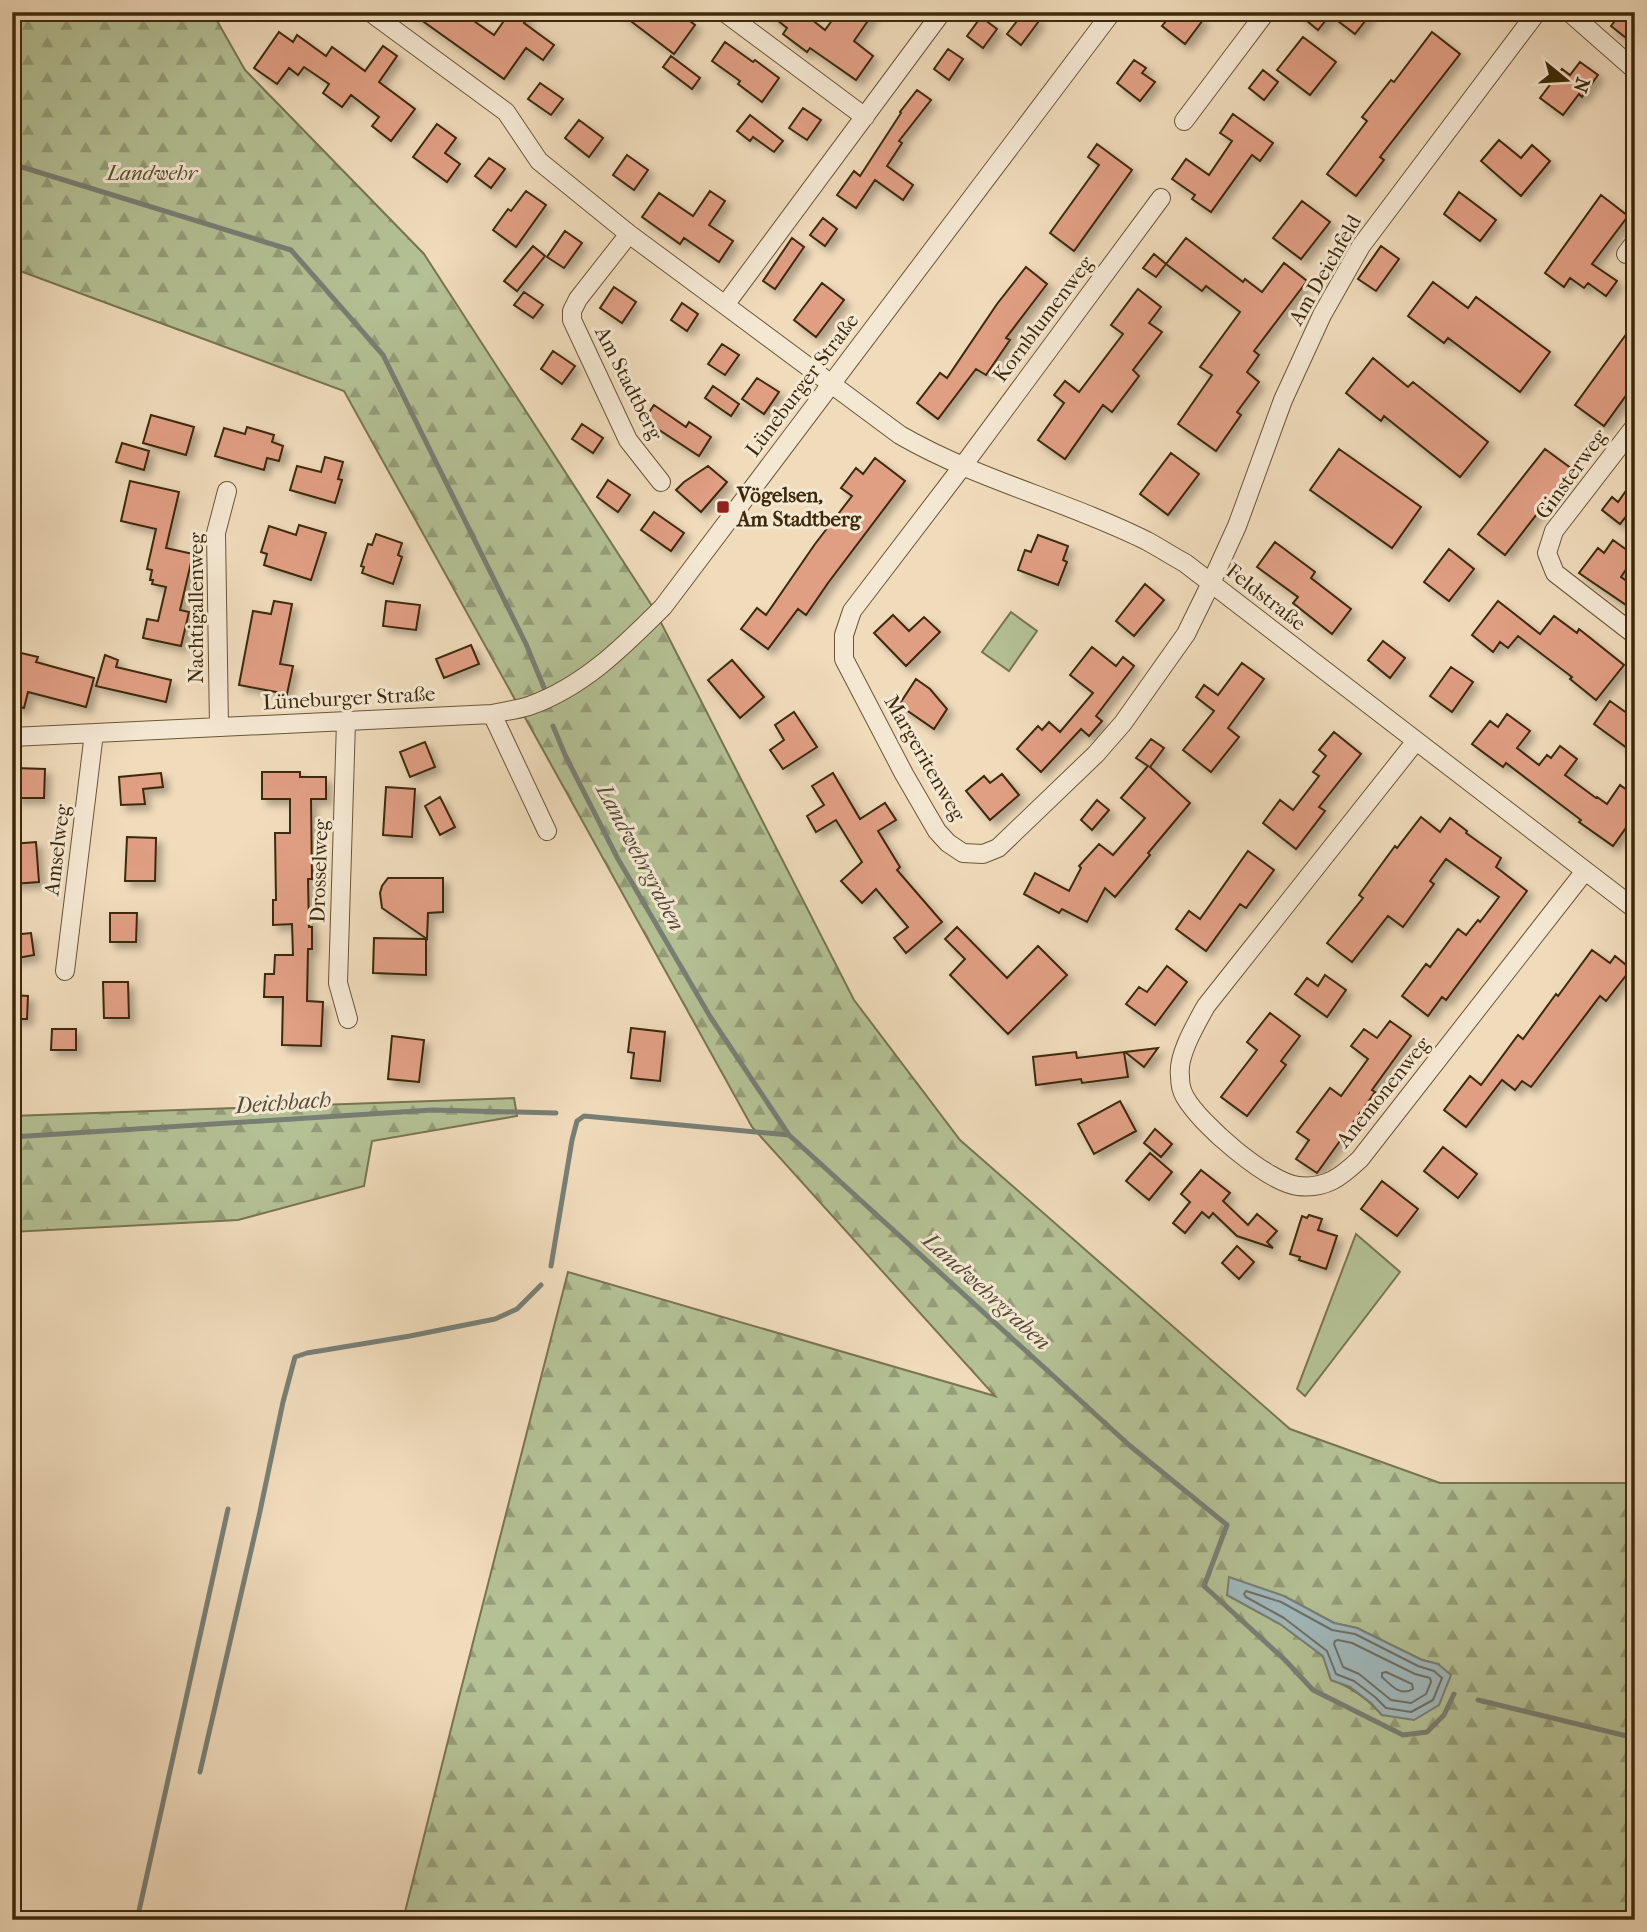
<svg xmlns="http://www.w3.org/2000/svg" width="1647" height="1932" font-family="'IM FELL French Canon',serif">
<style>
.green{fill:#b4c195;stroke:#787550;stroke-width:2}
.forest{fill:url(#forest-firs);stroke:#787550;stroke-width:2;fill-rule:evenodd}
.water{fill:#a0b8bc;stroke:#787f75;stroke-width:2}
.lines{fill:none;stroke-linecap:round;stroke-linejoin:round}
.shore{stroke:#6e7063;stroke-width:2}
.stream{stroke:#787f75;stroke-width:5}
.building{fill:#e09e83;stroke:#3d290a;stroke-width:2;filter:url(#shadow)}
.minor-casing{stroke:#6a5636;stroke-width:20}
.minor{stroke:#f5e8d3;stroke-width:18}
.poi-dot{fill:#8f2418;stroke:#f5e8d3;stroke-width:2.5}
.labels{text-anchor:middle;stroke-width:6;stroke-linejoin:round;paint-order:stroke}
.park-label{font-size:21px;font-style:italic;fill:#5b4f2d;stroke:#f5e8d3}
.street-label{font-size:21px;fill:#3d290a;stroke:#f5e8d3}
.poi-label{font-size:21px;font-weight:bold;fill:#3d290a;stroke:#f5e8d3;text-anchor:start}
.water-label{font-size:23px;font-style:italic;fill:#564d36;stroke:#f5e8d3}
</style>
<defs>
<pattern id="forest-firs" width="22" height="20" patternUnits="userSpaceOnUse" patternTransform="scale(1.75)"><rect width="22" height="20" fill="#b4c195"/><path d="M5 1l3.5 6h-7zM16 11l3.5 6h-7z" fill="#949d78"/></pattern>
<filter id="shadow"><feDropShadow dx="5.5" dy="5.5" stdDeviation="3.5" flood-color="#0004"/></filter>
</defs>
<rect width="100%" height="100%" fill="#f0dbbb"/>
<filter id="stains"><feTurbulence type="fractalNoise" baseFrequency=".00286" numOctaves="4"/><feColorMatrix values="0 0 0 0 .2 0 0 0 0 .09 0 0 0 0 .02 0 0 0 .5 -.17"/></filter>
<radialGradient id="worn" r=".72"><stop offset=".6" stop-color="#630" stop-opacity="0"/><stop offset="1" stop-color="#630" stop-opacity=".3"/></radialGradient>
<path class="green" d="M1011,612L1037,631L1009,671L982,652Z
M1356,1234L1400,1272L1305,1396L1297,1389Z"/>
<path class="forest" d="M12,12H212L245,70L424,254L654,609L854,1000L960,1140L1290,1429L1440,1483H1635V1920H403L458,1701L568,1272L995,1396L752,1127L344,391L12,268ZM1227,1595L1284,1596L1334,1623L1357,1628L1422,1660L1438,1664L1382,1715C1367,1698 1352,1687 1331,1680L1323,1656L1280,1624Z
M514,1098L517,1116L372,1141L364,1186L238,1220L12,1232V1116Z"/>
<path class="water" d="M1229,1577L1284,1596L1334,1623L1357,1628L1422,1660L1438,1664L1451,1675L1439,1705L1414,1720L1382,1715L1371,1703L1350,1687L1331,1680L1323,1656L1280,1624L1227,1595Z"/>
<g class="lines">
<path class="shore" d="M1246,1591L1281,1602L1332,1630L1355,1634L1418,1666L1434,1671L1442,1678L1433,1700L1411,1712L1386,1708L1375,1697L1354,1681L1336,1674L1327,1651L1284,1618L1246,1597L1244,1594Z
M1338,1640L1352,1643L1415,1674L1430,1678L1431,1682L1426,1694L1411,1703L1391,1700L1359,1674L1343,1667L1334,1644L1335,1641Z
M1386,1672L1412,1684L1413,1689C1400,1697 1391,1685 1382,1677V1673Z"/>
<path class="stream" d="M12,164L291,250L383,355L526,644L547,695
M553,726L566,757L618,859L711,1018L789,1135L1129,1445L1227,1525L1204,1586L1285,1660L1313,1690L1403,1735L1427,1732L1444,1715L1454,1694
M12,1137L432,1110L556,1113
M551,1266L572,1140L577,1121L584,1116L789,1135
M1478,1700L1635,1738
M200,1772L259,1516L283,1402L295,1357L307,1353L410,1336L495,1319L517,1309L541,1285
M137,1920L228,1509"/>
</g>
<path class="building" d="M410,12H461L494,35L510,12H519L528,18L524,23L554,45L543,60L526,48L504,79Z
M619,12H678L695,25L674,54Z
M767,12H802L825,30L838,12H874L854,41L873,56L856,80L810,48L807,52L783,34L787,28Z
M1024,12H1028L1039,21L1021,45L1007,34Z
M1173,12H1193L1203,20L1185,44L1162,26Z
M1296,12H1372L1355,34L1330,15L1318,30Z
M1622,12H1635V45L1611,26Z
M981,17L997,29L983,48L967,36Z
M279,32L293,42L297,35L326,56L332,47L365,71L383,46L397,56L379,82L415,109L391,141L372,126L379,117L351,95L342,107L323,93L329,84L304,67L298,75L289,68L277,84L254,68Z
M1432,32L1460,54L1380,157L1384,160L1356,196L1327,174L1367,121L1362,117L1391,80L1394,82Z
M1303,37L1336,62L1310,95L1277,70Z
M725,42L753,62L755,60L779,78L762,102L738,84L740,81L712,61Z
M948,49L963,59L949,80L934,69Z
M671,56L700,78L692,89L663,67Z
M1134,60L1146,68L1142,73L1155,82L1140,101L1117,83Z
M1580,62L1598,75L1582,97L1579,94L1563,115L1540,98L1562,69L1570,75Z
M1263,70L1278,82L1264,100L1249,88Z
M540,83L563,99L551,115L528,99Z
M917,90L931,100L899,141L902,143L887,166L913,185L903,200L875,180L856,208L837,195L854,171L860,176L901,113L900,112Z
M803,108L821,120L807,140L789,128Z
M1233,114L1273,143L1260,161L1252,155L1211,212L1192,199L1195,195L1172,179L1186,159L1209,175L1232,141L1220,133Z
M750,115L783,141L774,152L753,137L750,141L737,131Z
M579,120L603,138L589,157L565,138Z
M437,124L456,138L445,153L460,164L447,182L413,157Z
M1499,140L1521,158L1532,145L1550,161L1521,196L1481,161Z
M1097,144L1132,170L1074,251L1050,233L1099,165L1088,157Z
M627,155L648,170L634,190L613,175Z
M489,158L505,169L491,188L475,176Z
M526,191L546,205L516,247L493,230L508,209L511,211Z
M710,191L725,201L709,225L733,241L719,262L684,238L680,244L642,217L659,193L693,216Z
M1459,192L1496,220L1480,241L1444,214Z
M1601,195L1628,216L1592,264L1617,281L1606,296L1588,283L1584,288L1570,278L1564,287L1545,273Z
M1302,201L1330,222L1301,259L1273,238Z
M823,218L837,229L825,246L810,235Z
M565,231L582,243L564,268L547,257Z
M792,238L804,247L775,289L763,281Z
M1186,238L1243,282L1245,279L1262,292L1284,263L1307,281L1254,351L1259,355L1247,372L1259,382L1237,412L1241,415L1216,451L1178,424L1212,375L1200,367L1240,312L1206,286L1202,291L1166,264Z
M533,246L545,256L517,291L504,281Z
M1381,246L1399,259L1376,291L1358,279Z
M1154,254L1166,264L1156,277L1143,268Z
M1026,267L1047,284L1006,338L1010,340L986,375L976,369L938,419L917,403L940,373L947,378L997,304Z
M1433,282L1468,308L1476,297L1550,352L1520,392L1448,338L1444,343L1408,316Z
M822,283L844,300L816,337L794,320Z
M614,287L636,302L622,323L600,308Z
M1138,289L1161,307L1149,323L1162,332L1133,370L1139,376L1112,412L1103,405L1065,459L1038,440L1064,403L1054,395L1065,381L1079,392L1123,334L1111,325Z
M524,292L543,305L533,318L514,305Z
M682,303L698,314L687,331L671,320Z
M1635,322V383L1604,426L1575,405Z
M722,344L739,355L725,375L708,364Z
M553,351L575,366L562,384L541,369Z
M1373,358L1408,387L1413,382L1488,442L1460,477L1384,416L1381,421L1346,393Z
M757,378L779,392L764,414L742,399Z
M713,386L739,404L731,416L705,398Z
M654,405L686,427L689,422L711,437L699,456L644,420Z
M151,415L194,427L186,455L143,443Z
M582,424L603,438L593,453L572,439Z
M247,427L274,435L272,442L283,446L279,461L267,458L264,470L215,456L224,428L245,434Z
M122,443L149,451L144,470L116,462Z
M1339,449L1421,507L1392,548L1310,490Z
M1545,449L1572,469L1505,555L1478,534Z
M1171,453L1199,474L1168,515L1140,494Z
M325,457L343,462L338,479L342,480L335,503L290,490L297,466L321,472Z
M875,458L905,481L828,583L806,615L798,609L768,649L741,629L757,608L766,615L815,544L852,496L841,488L856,468L863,474Z
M708,466L727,482L701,512L676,490L684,482Z
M1635,478V505L1620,524L1602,510L1612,497L1618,502Z
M608,480L630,495L618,512L597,497Z
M130,481L179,492L166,548L193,554L180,610L189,612L181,646L143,638L147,619L158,621L166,587L152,584L153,580H150L152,570L147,569L156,529L121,521Z
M654,512L684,533L671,551L641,530Z
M299,525L326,533L311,580L264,565L267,554L261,552L269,526L296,535Z
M376,534L402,543L398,555L402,557L393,584L362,573L364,567L361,566L368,544L372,545Z
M1038,535L1068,546L1063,560L1067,562L1058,585L1018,570L1025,550L1031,552Z
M1613,540L1635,556L1621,577L1635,587V611L1579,573L1598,548L1604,553Z
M1275,542L1315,572L1311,578L1351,609L1332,634L1293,603L1298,597L1257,567Z
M1449,549L1474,569L1449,601L1424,582Z
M1145,584L1164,600L1134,636L1116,621Z
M274,601L292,604L280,664L293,666L287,694L239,685L253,611L271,614Z
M386,601L420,605L416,630L383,626Z
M1498,601L1540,634L1554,616L1577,633L1579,629L1624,665L1596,700L1570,679L1572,677L1518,636L1508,648L1500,642L1493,652L1472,635Z
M893,615L909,631L924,617L940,632L906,666L874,633Z
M1383,641L1405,658L1390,678L1368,660Z
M471,645L479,664L444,678L436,659Z
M1092,647L1116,666L1123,657L1134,666L1096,716L1102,721L1089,736L1081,729L1041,772L1017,749L1038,726L1042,730L1049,722L1060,732L1093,693L1070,675Z
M21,653L38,657L36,662L94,678L86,707L28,692L24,708L12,705V679H14Z
M105,655L118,660L116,667L171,680L166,702L96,686Z
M732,660L764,697L740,718L708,680Z
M1242,663L1264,679L1228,728L1239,737L1211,772L1183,750L1214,711L1196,697L1204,685L1218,695Z
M1451,667L1473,682L1452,712L1430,696Z
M916,679L930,689L947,709L934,729L899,705Z
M1610,701L1635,719V737L1627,748L1594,724Z
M794,712L817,747L783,769L770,750L784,740L775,725Z
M1507,714L1530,731L1517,748L1539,765L1547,755L1551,758L1560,746L1577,759L1565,775L1596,798L1597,797L1607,804L1620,785L1635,796V815L1613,846L1579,822L1581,820L1506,763L1503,767L1472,744L1490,721L1498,727Z
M1334,732L1361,754L1319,807L1325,811L1296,849L1263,823L1280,800L1293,810L1319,776L1313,772L1326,756L1319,750Z
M1151,739L1164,748L1150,767L1190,803L1148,853L1150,855L1115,897L1105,888L1087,922L1062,909L1059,913L1024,894L1035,873L1069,891L1081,868L1079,866L1099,844L1113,855L1145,818L1121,798L1148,766L1136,758Z
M425,742L435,767L410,777L400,752Z
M15,768L45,769L44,798H15Z
M262,772H300V777H326V799H311L312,879H308L309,927H312V949H308L307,1001L323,1002L321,1046L282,1045L283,997H264L265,974H274L275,955H293L292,924L273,925V900H276L275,833H290V799H262Z
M161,773L163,787L143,789L145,804L121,805L119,777Z
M833,773L860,819L885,803L896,820L878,831L900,867L897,870L942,922L906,953L894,938L908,927L876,889L862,903L841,881L862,862L836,820L816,832L807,816L824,805L812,786Z
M1002,774L1019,795L990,820L966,791L984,776L990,783Z
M386,787L415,789L412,837L383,835Z
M440,797L455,827L440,835L425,806Z
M1097,800L1109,810L1092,830L1081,820Z
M1421,817L1440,832L1450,818L1467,831L1466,833L1501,858L1496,867L1527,891L1446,1000L1442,997L1428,1016L1402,996L1426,964L1430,967L1458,929L1466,935L1478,920L1480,922L1499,897L1446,859L1430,881L1434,884L1403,927L1388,916L1352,962L1327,943L1363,898L1359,895L1395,846L1397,848Z
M127,837L156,838L155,881H125Z
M36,842L39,882L13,884L12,844Z
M1248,851L1274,870L1246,908L1240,904L1206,951L1176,929L1189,911L1200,919Z
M388,878H443V912L428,913L427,939L382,908L380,893L382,886Z
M110,913H137L136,942H110Z
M957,927L1007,978L1038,946L1067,975L1008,1034L950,975L965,959L945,939Z
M31,933L34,955L12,959V935Z
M374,938L426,939V975L373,973Z
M1592,950L1610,963L1615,956L1631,969L1606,1001L1600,996L1531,1087L1522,1081L1515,1090L1502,1080L1466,1127L1444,1110L1470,1076L1481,1085L1518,1035L1523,1039L1556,994L1558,996Z
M1167,966L1187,982L1155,1025L1126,1004L1139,987L1147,992Z
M1325,975L1346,990L1327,1017L1295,994L1307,978L1318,986Z
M103,982H128L129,1018H104Z
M12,995L28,996L27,1019H12Z
M1270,1013L1300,1036L1281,1061L1286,1065L1247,1116L1221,1097L1257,1050L1247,1042Z
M1390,1021L1411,1036L1372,1090L1375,1092L1317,1173L1296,1159L1309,1140L1297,1132L1330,1088L1341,1096L1368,1059L1351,1046L1364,1029L1377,1038Z
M631,1028L665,1032L660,1081L631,1078L634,1053L628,1052Z
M52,1029H76V1050H51Z
M392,1036L424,1040L419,1082L388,1079Z
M1158,1048L1144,1067L1125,1052Z
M1076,1052L1077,1058L1124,1052L1128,1077L1082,1083L1081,1079L1036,1085L1033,1057Z
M1120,1101L1136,1131L1094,1154L1078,1124Z
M1155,1129L1172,1144L1161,1157L1144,1143Z
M1443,1147L1477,1174L1458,1198L1424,1171Z
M1150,1153L1172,1172L1149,1200L1126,1181Z
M1201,1170L1230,1193L1223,1201L1248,1225L1257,1214L1277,1231L1267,1242L1273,1248L1237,1236L1213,1213L1209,1218L1202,1212L1185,1233L1173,1223L1190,1202L1181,1194Z
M1382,1181L1418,1209L1397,1236L1361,1209Z
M1309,1215L1322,1219L1318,1230L1337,1236L1326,1269L1299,1260L1300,1257L1290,1254L1302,1216L1307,1218Z
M1237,1246L1254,1262L1239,1279L1222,1263Z"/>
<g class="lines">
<g class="minor-casing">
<path id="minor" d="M370,12L506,112L539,161L629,234L725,305
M724,12L865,117
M942,12L725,305L900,435C978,480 1067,501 1147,541C1160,548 1172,556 1185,563L1635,909
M1569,12L1635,70
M1184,121L1266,12
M1161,198L962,467L852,611L844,635V659L904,774L937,831L948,843L963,853L983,854L998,848L1096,754L1123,723L1186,634L1211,583L1237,526L1283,400L1322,315L1361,246L1537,12
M629,234L578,299L572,311V320L628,440L661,482
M1626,254L1635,242
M1635,426L1554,531L1547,553L1555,573L1635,635
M492,714L547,831
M346,722L338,983L348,1019
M219,727L216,533L227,491
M12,737L492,714C504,711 517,710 529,706C583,687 623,647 663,607L1112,12
M1416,741L1206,1006C1196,1024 1177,1056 1180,1076C1180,1083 1182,1092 1185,1097C1200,1124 1267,1182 1298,1186C1326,1189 1341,1177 1360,1159L1585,871
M65,971L94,733"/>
</g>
<use href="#minor" class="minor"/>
</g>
<rect class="poi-dot" x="716" y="500" width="14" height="14" rx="3.5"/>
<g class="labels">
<g class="park-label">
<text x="152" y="180">Landwehr</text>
</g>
<g class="street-label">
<text transform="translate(1325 270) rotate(-60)" y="7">Am Deichfeld</text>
<text transform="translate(1043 319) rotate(-53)" y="7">Kornblumenweg</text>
<text transform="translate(629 383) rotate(63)" y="7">Am Stadtberg</text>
<text transform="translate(802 385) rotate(-53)" y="7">Lüneburger Straße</text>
<text transform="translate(1571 474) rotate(-54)" y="7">Ginsterweg</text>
<text transform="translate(1266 597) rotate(38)" y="7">Feldstraße</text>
<text transform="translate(196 608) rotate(-90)" y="7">Nachtigallenweg</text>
<text transform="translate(349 698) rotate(-3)" y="7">Lüneburger Straße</text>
<text transform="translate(925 758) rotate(60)" y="7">Margeritenweg</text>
<text transform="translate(57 850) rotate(-83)" y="7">Amselweg</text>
<text transform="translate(319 871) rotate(-88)" y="7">Drosselweg</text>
<text transform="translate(1383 1092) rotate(-51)" y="7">Anemonenweg</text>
</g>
<g class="poi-label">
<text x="737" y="502">Vögelsen,<tspan x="737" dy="24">Am Stadtberg</tspan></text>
</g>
<g class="water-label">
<text transform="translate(641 857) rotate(62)" y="8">Landwehrgraben</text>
<text transform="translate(283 1102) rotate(-4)" y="8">Deichbach</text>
<text transform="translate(987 1291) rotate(42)" y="8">Landwehrgraben</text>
</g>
</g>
<rect width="1647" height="1932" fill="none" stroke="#f0dbbb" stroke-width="42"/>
<rect x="14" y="14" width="1619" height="1904" fill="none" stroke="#3d290a" stroke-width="3.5"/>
<rect x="21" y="21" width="1605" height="1890" fill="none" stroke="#3d290a" stroke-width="2"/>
<g transform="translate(1566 80) rotate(108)" stroke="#f5e8d3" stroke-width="5" paint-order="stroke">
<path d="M0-5L12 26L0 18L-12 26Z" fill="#3d290a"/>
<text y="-10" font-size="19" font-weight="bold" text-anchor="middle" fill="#3d290a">N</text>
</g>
<rect width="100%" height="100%" filter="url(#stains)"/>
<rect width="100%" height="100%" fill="url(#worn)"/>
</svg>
